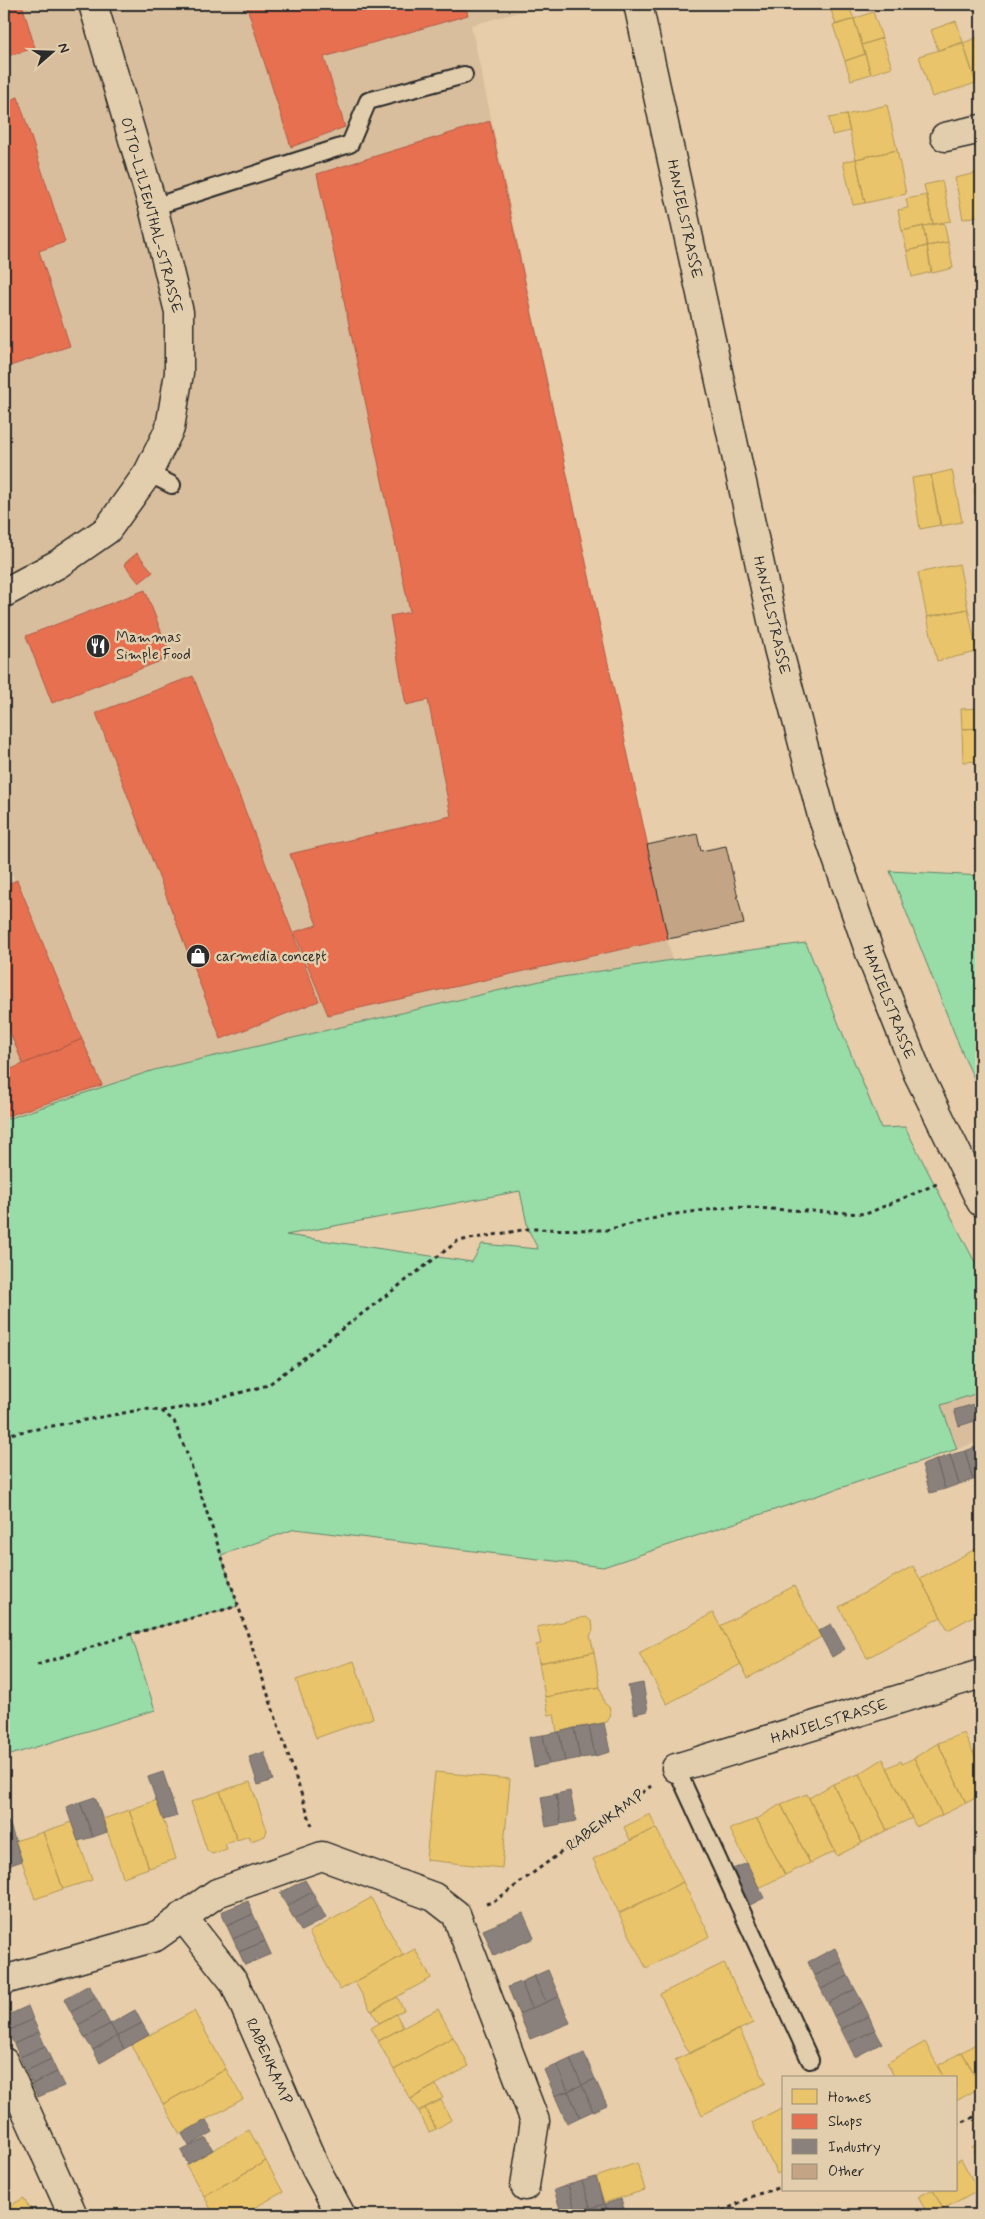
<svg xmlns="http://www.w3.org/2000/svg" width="985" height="2219" font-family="Mynerve,sans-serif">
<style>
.built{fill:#d8be9c}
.green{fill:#98dca8;stroke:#62846a;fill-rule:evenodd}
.homes{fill:#e9c46a;stroke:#b09657}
.shops{fill:#e76f51;stroke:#af5b46}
.industry{fill:#8a817c;stroke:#6e6764}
.building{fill:#c3a586;stroke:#2b2b2b}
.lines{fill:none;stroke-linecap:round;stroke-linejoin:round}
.service-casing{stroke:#2b2b2b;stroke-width:20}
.minor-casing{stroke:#2b2b2b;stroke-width:31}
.secondary-casing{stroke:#2b2b2b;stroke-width:31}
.path{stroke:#2b2b2b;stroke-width:3;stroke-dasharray:4 4;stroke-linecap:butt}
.service{stroke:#e2ceac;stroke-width:16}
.minor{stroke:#e2ceac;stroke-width:28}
.secondary{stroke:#e2ceac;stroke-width:28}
.labels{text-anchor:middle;stroke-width:5;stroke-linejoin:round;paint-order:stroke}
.street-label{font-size:15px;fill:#2b2b2b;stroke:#e2ceac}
.poi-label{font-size:15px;fill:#2b2b2b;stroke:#e2ceac;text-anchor:start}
</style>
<rect width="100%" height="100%" fill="#e7cda9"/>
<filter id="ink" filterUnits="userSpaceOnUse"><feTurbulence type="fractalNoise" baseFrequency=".02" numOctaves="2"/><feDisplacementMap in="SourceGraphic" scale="10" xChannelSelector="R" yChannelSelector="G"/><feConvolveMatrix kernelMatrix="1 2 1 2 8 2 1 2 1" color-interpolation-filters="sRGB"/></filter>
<g filter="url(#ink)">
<path class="built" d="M4,4H549L471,25L672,960L549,979L154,1070L4,1120V883L14,879L4,852Z
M981,1392V1441L957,1449L941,1405Z"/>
<path class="green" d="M890,871L981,876V1093L963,1055Z
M806,943L881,1128L905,1127L981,1274V1392L941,1405L957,1449L603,1567L295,1529L221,1555L238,1606L131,1634L155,1710L4,1757V1120L154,1070L549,979L672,960ZM520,1191L528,1229L538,1249L482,1244L472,1262L286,1235Z"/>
<path class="homes" d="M829,4H848L854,19L836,25Z
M873,12L882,38L862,45L854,19Z
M854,19L865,54L845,61L833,25Z
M956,21L963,42L938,50L931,30Z
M981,36V81L976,83L963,43Z
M882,38L892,67L871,74L862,45Z
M963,43L976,83L932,97L919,56Z
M865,54L871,74L851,80L845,61Z
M887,105L897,150L856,159L846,115Z
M846,115L850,131L832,135L829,118Z
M897,150L906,194L865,203L856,159Z
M856,159L865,203L853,205L843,162Z
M981,172V215L963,219L955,178Z
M942,181L951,221L933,224L924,185Z
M927,195L933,224L902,231L898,210L908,208L906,199Z
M944,223L948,242L927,246L923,226Z
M923,226L927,246L907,251L902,231Z
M948,242L953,268L932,273L927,246Z
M927,246L931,272L912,277L907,251Z
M952,470L962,522L941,526L931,475Z
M931,475L940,525L920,529L912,478Z
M981,488V519H979L974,489Z
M959,564L968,609L927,617L918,573Z
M968,609L977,652L937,661L927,617Z
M981,708V728L962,729L961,709Z
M981,728V761L963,762L962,729Z
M981,1546V1612L948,1630L920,1579Z
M913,1566L941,1617L867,1658L839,1607Z
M794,1586L821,1637L748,1678L720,1626Z
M713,1613L741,1664L667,1704L639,1653Z
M586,1617L592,1622L593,1630L590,1636L594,1652L539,1663L536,1645L541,1644L537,1627Z
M594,1652L600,1687L545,1697L539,1663Z
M354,1661L373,1718L316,1738L296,1680Z
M600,1687L604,1703L609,1707L611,1715L607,1722L557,1732L554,1714L549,1715L545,1697Z
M964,1733L981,1769V1795L966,1803L938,1743Z
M938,1743L966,1803L942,1815L914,1758Z
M981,1747V1769L973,1752Z
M914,1758L942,1815L916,1827L887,1768L901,1761L902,1764Z
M883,1759L912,1818L887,1830L859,1774Z
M435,1772L510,1779L502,1868L426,1860Z
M859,1774L887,1830L862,1843L833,1784Z
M250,1782L267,1830L265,1836L251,1841L249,1836L237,1840L220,1791Z
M833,1784L862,1843L837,1856L809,1798Z
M220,1791L237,1840L225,1844L227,1849L212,1854L207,1850L191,1802Z
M807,1794L835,1851L810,1863L781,1804Z
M157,1800L176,1859L149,1868L129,1810Z
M781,1804L810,1863L785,1875L757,1819Z
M129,1810L149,1868L123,1877L103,1819Z
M650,1814L656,1828L630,1840L624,1827Z
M757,1819L785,1875L759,1888L730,1829Z
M72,1822L92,1880L63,1889L43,1832Z
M656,1828L683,1882L619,1913L593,1859Z
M43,1832L63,1889L35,1899L15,1841Z
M683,1882L710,1936L646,1968L619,1914Z
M371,1898L403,1955L340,1990L309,1932Z
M4,1900L9,1916L4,1918Z
M415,1949L431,1978L371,2011L355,1982Z
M724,1963L753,2023L689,2054L660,1994Z
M397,1997L404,2010L379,2023L372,2011Z
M438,2009L453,2037L394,2070L378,2041Z
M194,2011L226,2069L163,2104L131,2045Z
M396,2014L403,2027L379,2041L371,2028Z
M739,2029L766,2083L702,2115L675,2060Z
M453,2037L469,2066L410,2099L394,2070Z
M981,2041V2085L962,2052Z
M925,2042L944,2078H895L887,2063Z
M962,2052L981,2087L956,2101V2078H944L937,2066Z
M226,2069L243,2099L180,2134L163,2104Z
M436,2085L443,2098L418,2111L411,2099Z
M441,2100L451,2120L436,2129L425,2108Z
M425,2108L436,2129L429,2132L419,2112Z
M784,2108V2170L777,2174L752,2123Z
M249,2130L266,2161L204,2196L186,2165Z
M981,2142V2164L972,2147Z
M961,2159L978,2190L943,2209L933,2190H956V2162Z
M4,2161L9,2172L4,2175Z
M266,2161L283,2192L241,2215H214L204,2196Z
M637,2163L645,2190L604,2203L596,2177Z
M931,2190H933L943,2209L928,2215L918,2197Z
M24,2198L33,2215H4V2209Z"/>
<path class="shops" d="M4,4H22L35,48L4,57Z
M246,4H465L468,15L324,57L345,127L291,147Z
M18,97L65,242L39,251L70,346L4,368V102Z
M490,121L668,939L328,1015L294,932L317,925L290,854L451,816L428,700L406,705L390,616L410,612L317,174Z
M137,553L153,572L139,583L124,564Z
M145,590L171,657L52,703L26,636Z
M193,676L319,1001L221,1039L96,713Z
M17,880L82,1039L23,1064L4,1018V886Z
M82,1039L102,1085L4,1117V1072Z"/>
<path class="industry" d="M981,1402V1419L959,1426L954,1410Z
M979,1446L981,1455V1477L973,1480L965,1451Z
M965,1451L973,1480L959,1484L950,1455Z
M950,1455L959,1484L945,1489L936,1460Z
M936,1460L945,1489L930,1493L922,1465Z
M831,1624L845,1649L832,1657L818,1631Z
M643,1683L648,1711L634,1714L628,1686Z
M604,1723L610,1752L595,1756L589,1726Z
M589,1726L595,1756L580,1758L574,1728Z
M574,1728L580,1758L565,1761L559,1732Z
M559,1732L565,1761L549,1764L543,1735Z
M543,1735L549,1764L534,1767L529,1737Z
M264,1752L273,1780L258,1785L249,1757Z
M163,1772L177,1816L163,1820L148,1777Z
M570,1791L576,1821L561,1824L556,1794Z
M556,1794L561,1824L546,1827L541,1797Z
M95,1797L107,1832L93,1837L80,1802Z
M80,1802L93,1837L78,1841L66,1807Z
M9,1822L22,1861L8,1866L4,1853V1824Z
M4,1853L11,1875L4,1877Z
M747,1863L764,1898L750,1905L733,1869Z
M305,1880L312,1892L287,1906L280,1893Z
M312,1892L319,1905L294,1919L287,1906Z
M248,1901L253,1914L227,1926L221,1912Z
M319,1905L326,1918L301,1931L294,1919Z
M523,1913L534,1938L494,1956L483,1930Z
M253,1914L259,1927L233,1939L227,1926Z
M259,1927L265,1941L239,1952L233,1939Z
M265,1941L271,1954L245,1965L239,1952Z
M835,1948L842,1962L814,1976L808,1962Z
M842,1962L848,1976L821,1989L814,1976Z
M548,1970L559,1996L546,2002L534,1976Z
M534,1976L546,2002L532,2008L521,1982Z
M848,1976L855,1989L828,2003L821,1989Z
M521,1982L532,2008L519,2014L508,1987Z
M89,1985L96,1998L71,2012L64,1999Z
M855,1989L862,2002L834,2016L828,2003Z
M559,1997L570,2023L530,2039L519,2014Z
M96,1998L103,2011L78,2025L71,2012Z
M862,2002L869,2016L841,2029L834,2016Z
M28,2006L33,2019L8,2031L4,2017Z
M135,2010L142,2023L117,2036L110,2024Z
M103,2011L110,2024L85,2038L78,2025Z
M869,2016L875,2030L848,2043L841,2029Z
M33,2019L39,2032L14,2044L8,2031Z
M142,2023L149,2035L124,2049L117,2036Z
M110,2024L117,2036L93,2050L85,2038Z
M875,2030L882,2043L855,2057L848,2043Z
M39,2032L45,2046L20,2057L14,2044Z
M117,2036L124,2049L100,2063L93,2050Z
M45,2046L51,2059L26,2071L20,2057Z
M584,2053L595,2079L582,2085L570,2059Z
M51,2059L57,2072L32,2084L26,2071Z
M570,2059L582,2085L568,2091L557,2065Z
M557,2065L568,2091L555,2096L544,2070Z
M57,2072L64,2086L38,2097L32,2084Z
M595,2079L607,2105L593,2111L582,2085Z
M582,2085L593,2111L580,2117L568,2091Z
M568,2091L580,2117L567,2123L555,2096Z
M206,2120L213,2132L189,2146L182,2134Z
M206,2138L213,2150L188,2164L181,2151Z
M596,2177L604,2204L591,2208L582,2181Z
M582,2181L590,2207L576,2212L568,2185Z
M568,2185L576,2212L562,2215L554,2190Z
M621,2199L626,2215H609L605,2204Z
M605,2204L609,2215H593L591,2208Z
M591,2208L593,2215H576L575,2213Z"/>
<path class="building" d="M697,834L701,851L726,846L744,924L668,939L647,845Z"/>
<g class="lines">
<g class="service-casing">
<path id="service" d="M153,207L350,144L368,101L464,75
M148,473L172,485
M676,1768L810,2060"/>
</g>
<g class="minor-casing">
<path id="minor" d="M945,137L981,129
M4,593L58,564L107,530L148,473L170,428L179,373V312L153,207L93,4
M676,1768L981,1674
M182,1916L234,1982L315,2167L341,2215
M4,1980L155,1937L217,1893L322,1856L434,1897L456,1914L535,2121L525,2186
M4,2062L73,2215"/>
</g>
<g class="secondary-casing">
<path id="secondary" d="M638,4L778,648L822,816L871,956L918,1074L981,1202"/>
</g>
<path class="path" d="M162,1411L193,1406L268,1385L458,1241L528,1229L606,1230L668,1215L732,1207L866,1214L939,1183
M4,1435L145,1409L162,1411L174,1421L189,1459L312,1826
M37,1665L131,1634L238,1606
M486,1904L495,1901L651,1786
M956,2125L981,2114
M715,2215L755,2195L784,2186"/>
<use href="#service" class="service"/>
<use href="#minor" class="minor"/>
<use href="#secondary" class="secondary"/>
</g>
</g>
<defs>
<g id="restaurant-disc" transform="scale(1.25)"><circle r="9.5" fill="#2b2b2b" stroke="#e2ceac"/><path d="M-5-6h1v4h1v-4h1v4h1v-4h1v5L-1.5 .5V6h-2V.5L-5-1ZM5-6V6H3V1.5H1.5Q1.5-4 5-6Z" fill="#fff"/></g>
<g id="shop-disc" transform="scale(1.25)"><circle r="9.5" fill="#2b2b2b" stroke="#e2ceac"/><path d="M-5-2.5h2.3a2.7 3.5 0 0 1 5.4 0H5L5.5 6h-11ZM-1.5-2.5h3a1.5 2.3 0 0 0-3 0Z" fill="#fff"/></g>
</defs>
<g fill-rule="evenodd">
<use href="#restaurant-disc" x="98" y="646"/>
<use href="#shop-disc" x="198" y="956"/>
</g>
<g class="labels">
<g class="street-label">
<text transform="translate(152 215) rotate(75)" y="5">OTTO-LILIENTHAL-STRASSE</text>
<text transform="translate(685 219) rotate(78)" y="5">HANIELSTRASSE</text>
<text transform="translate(772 615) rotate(77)" y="5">HANIELSTRASSE</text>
<text transform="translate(889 1002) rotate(69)" y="5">HANIELSTRASSE</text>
<text transform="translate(829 1721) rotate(-17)" y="5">HANIELSTRASSE</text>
<text transform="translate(605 1820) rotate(-36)" y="5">RABENKAMP</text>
<text transform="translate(269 2061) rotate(66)" y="5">RABENKAMP</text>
</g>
<g class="poi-label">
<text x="116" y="642">Mammas<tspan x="116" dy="17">Simple Food</tspan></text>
<text x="216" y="961">carmedia concept</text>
</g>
</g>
<rect width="985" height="2219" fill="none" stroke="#e2ceac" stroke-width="20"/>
<rect x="10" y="10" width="965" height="2199" fill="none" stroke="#2b2b2b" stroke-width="2" filter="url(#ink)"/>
<rect x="782" y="2076" width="175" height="115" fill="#e2ceac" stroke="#998d78"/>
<rect x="792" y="2089" width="25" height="15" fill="#e9c46a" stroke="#998d78"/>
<text x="828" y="2102" font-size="15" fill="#2b2b2b">Homes</text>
<rect x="792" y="2114" width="25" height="15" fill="#e76f51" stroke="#998d78"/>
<text x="828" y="2126" font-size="15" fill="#2b2b2b">Shops</text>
<rect x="792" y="2139" width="25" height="15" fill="#8a817c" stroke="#998d78"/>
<text x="828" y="2152" font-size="15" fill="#2b2b2b">Industry</text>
<rect x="792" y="2164" width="25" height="15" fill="#c3a586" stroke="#998d78"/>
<text x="828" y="2176" font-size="15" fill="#2b2b2b">Other</text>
<g transform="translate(52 52) rotate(70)" stroke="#e2ceac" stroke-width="4" paint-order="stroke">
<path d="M0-4L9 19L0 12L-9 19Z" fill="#2b2b2b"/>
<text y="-8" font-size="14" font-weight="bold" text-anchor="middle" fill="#2b2b2b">N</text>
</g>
</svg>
